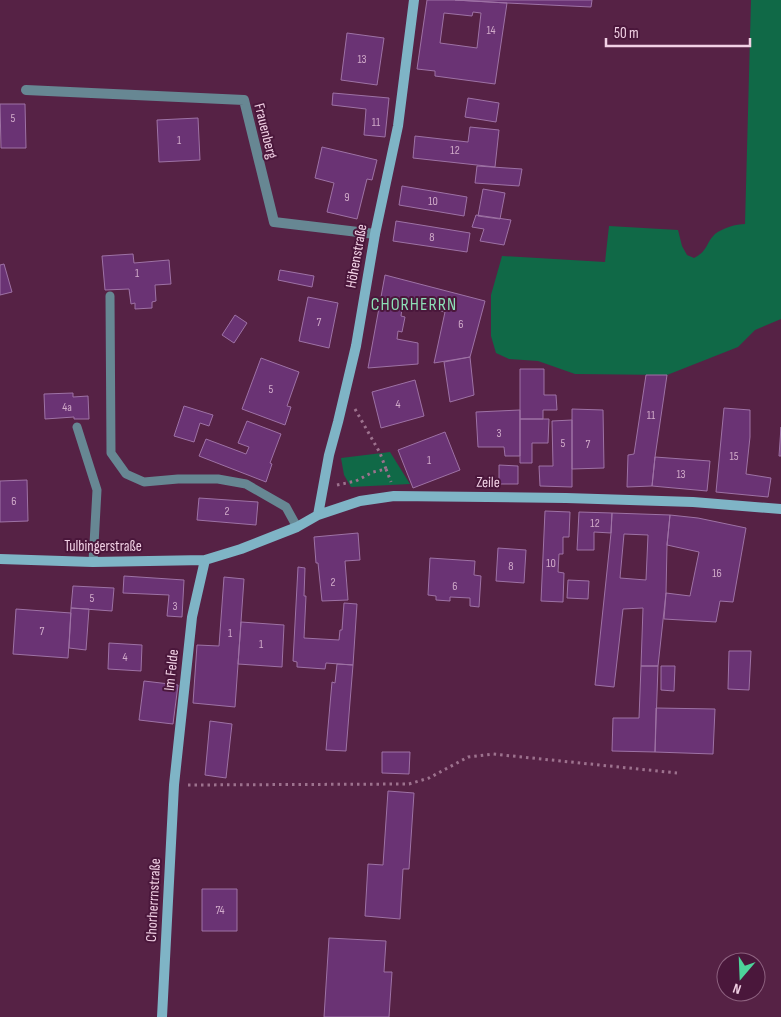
<svg xmlns="http://www.w3.org/2000/svg" width="781" height="1017" font-family="'Sofia Sans Condensed',sans-serif">
<style>
.green{fill:#106947}
.building{fill:#6a3374;stroke:#9e72a5;fill-rule:evenodd}
.lines{fill:none;stroke-linecap:round;stroke-linejoin:round}
.path{stroke:#9d728e;stroke-width:3;stroke-dasharray:2.5 4;stroke-linecap:butt}
.lane{stroke:#678793;stroke-width:9}
.street{stroke:#678793;stroke-width:10}
.secondary{stroke:#7fb4c6;stroke-width:10}
.labels{text-anchor:middle;stroke-width:4;stroke-linejoin:round;paint-order:stroke}
.number-label{font-size:12px;fill:#d0aac9}
.street-label{font-size:15px;fill:#f2d1e5;stroke:#4a173b}
.quarter-label{font-size:18px;letter-spacing:1px;fill:#8ddfb6;stroke:#4a173b}
</style>
<rect width="100%" height="100%" fill="#562245"/>
<path class="green" d="M751,0H781V319L755,330L738,347L667,375L575,374L538,361L509,359L496,353L491,336V295L502,256L605,262L609,226L678,230L682,246L687,255L694,258C709,250 705,244 715,234C723,228 736,224 745,224Z
M390,452L410,484L351,487L344,475L341,458Z"/>
<path class="building" d="M427,0H455L507,3L495,84L435,76V71L417,69ZM473,12L481,13L477,48L440,43L444,13L472,16Z
M455,0H592L591,7L507,3Z
M347,33L384,38L377,85L341,80Z
M333,93L389,98L385,137L364,135L366,109L332,105Z
M468,98L499,103L496,122L465,117Z
M0,104H25L26,148H1Z
M198,118L200,160L159,162L157,120Z
M470,127L499,130L495,167L413,158L415,136L468,142Z
M322,147L377,160L372,180L367,179L357,219L327,212L334,183L315,178Z
M477,166L522,169L519,186L475,183Z
M402,186L467,197L464,216L399,205Z
M483,189L505,193L500,219L478,216Z
M476,215L511,220L504,245L480,241L484,229L472,227Z
M396,221L470,233L467,252L393,241Z
M133,254L134,263L169,260L171,284L155,285L156,301L152,302V308L135,309V303L131,304L129,289L105,290L102,256Z
M4,264L12,292L0,295V265Z
M280,270L314,276L312,287L278,280Z
M385,275L485,301L470,357L434,363L445,312L403,302L401,316L405,317L402,332L398,331L397,339L418,343V364L368,368Z
M308,297L338,303L329,348L299,341Z
M235,315L247,323L234,343L222,335Z
M470,357L474,395L450,402L444,362Z
M261,358L299,372L287,406L291,407L285,425L242,409Z
M520,369H544V395H556L557,410H543V419H520Z
M646,375H667L655,457L652,486L627,487L628,455L634,454Z
M415,380L424,416L381,428L372,392Z
M73,393V397L88,396L89,419H74V417L45,419L44,394Z
M184,406L213,415L209,426L200,423L194,442L174,436Z
M724,408L750,410V437L746,474L771,478L768,497L716,492Z
M572,409L603,410L604,468L572,469Z
M520,410V456H505L504,447H478L476,412Z
M520,419H549L548,443H532V463H520Z
M572,420V487L540,486L539,466H553L552,421Z
M247,421L281,434L270,463L272,464L266,482L199,456L206,439L246,454L249,447L238,443Z
M781,427V456H779Z
M445,432L460,470L413,488L398,450Z
M655,457L710,461L707,491L652,486Z
M499,465L518,466V484H499Z
M27,480L28,521L0,522V481Z
M199,498L258,502L256,525L197,520Z
M545,511L570,512L569,537H563V554H559L558,572L564,573L563,602L541,601Z
M579,512L612,513L611,533L594,532V550H577Z
M612,513L670,515L667,545L666,593L658,666H641L643,608L623,609L614,687L595,685L611,533ZM624,534L648,535L646,580L620,578Z
M670,515L698,518L746,528L733,602L720,601L716,622L664,619L666,593L690,596L699,552L667,545Z
M358,533L360,560L345,561L348,600L322,601L318,563H316L314,537Z
M498,548L526,550L524,583L496,581Z
M430,558L475,561L474,575L481,576L479,607L470,606V598L450,597V601L436,600V596L428,595Z
M298,567L305,568L304,596H306L304,638L339,640L340,630H342L344,603L357,604L353,665L326,663L325,669L297,667V662L293,661Z
M124,576L184,580L182,617L167,616L169,595L123,593Z
M224,577L244,579L235,707L193,703L197,645L219,646Z
M568,580L589,581L588,599L567,598Z
M73,586L114,588L112,611L71,608Z
M71,608L89,609L86,650L69,648Z
M16,609L71,613L68,658L13,654Z
M241,622L284,625L282,667L238,664Z
M109,643L142,645L141,671L108,669Z
M729,651H751L749,690L728,689Z
M337,664L353,665L346,751L326,750L332,682L335,683Z
M641,666H658L655,752L612,751L613,718H639Z
M661,666H675L674,691L661,690Z
M144,681L178,685L173,724L139,720Z
M656,708L715,709L713,754L655,752Z
M210,721L232,724L226,778L205,775Z
M382,752H410L409,774L382,773Z
M388,791L414,793L409,869H403L400,919L365,916L368,864L383,865Z
M202,889H237V931H202Z
M329,938L386,941L384,972H392L389,1017H324Z"/>
<g class="lines">
<path class="path" d="M355,409L380,453L386,469
M337,485L356,481L373,472L386,469L391,482
M188,785L409,784L429,778L468,757L493,754L677,773"/>
<path class="lane" d="M110,296L111,453L126,474L144,482L178,479H218L246,484L286,507L297,527
M77,427L97,490L93,562"/>
<path class="street" d="M26,90L244,100L274,222L375,234"/>
<path class="secondary" d="M318,515L329,455L338,422L356,346L375,234L398,126L414,0
M0,559L93,562L205,560L241,549L297,527L318,515L360,501L394,496L566,498L693,502L781,509
M162,1017L174,785L192,617L205,560"/>
</g>
<g class="labels">
<g class="number-label">
<text x="491" y="34">14</text>
<text x="362" y="63">13</text>
<text x="13" y="122">5</text>
<text x="376" y="126">11</text>
<text x="179" y="144">1</text>
<text x="455" y="154">12</text>
<text x="347" y="201">9</text>
<text x="433" y="205">10</text>
<text x="432" y="241">8</text>
<text x="137" y="277">1</text>
<text x="319" y="326">7</text>
<text x="461" y="328">6</text>
<text x="271" y="393">5</text>
<text x="398" y="408">4</text>
<text x="67" y="411">4a</text>
<text x="651" y="419">11</text>
<text x="499" y="437">3</text>
<text x="563" y="447">5</text>
<text x="588" y="448">7</text>
<text x="734" y="460">15</text>
<text x="429" y="464">1</text>
<text x="681" y="478">13</text>
<text x="14" y="505">6</text>
<text x="227" y="515">2</text>
<text x="595" y="527">12</text>
<text x="551" y="567">10</text>
<text x="511" y="570">8</text>
<text x="717" y="577">16</text>
<text x="333" y="586">2</text>
<text x="455" y="590">6</text>
<text x="92" y="602">5</text>
<text x="175" y="610">3</text>
<text x="42" y="635">7</text>
<text x="230" y="637">1</text>
<text x="261" y="648">1</text>
<text x="125" y="661">4</text>
<text x="220" y="914">74</text>
</g>
<g class="street-label">
<text transform="translate(266 131) rotate(76)" y="5">Frauenberg</text>
<text transform="translate(356 256) rotate(-80)" y="5">Höhenstraße</text>
<text transform="translate(488 482) rotate(1)" y="5">Zeile</text>
<text x="103" y="551">Tulbingerstraße</text>
<text transform="translate(171 670) rotate(-84)" y="5">Im Felde</text>
<text transform="translate(153 900) rotate(-87)" y="5">Chorherrnstraße</text>
</g>
<g class="quarter-label">
<text x="414" y="310">CHORHERRN</text>
</g>
</g>
<g transform="translate(741 977) rotate(199)"><circle r="24" fill="#4a173b" stroke="#8d617f"/>
<path d="M0-4L9 19L0 12L-9 19Z" fill="#4dd39a"/>
<text y="-8" font-size="14" font-weight="bold" text-anchor="middle" fill="#f2d1e5">N</text>
</g>
<path d="M606 38v8h144v-8" fill="none" stroke="#f2d1e5" stroke-width="2.5"/>
<text x="614" y="38" font-size="15" fill="#f2d1e5" stroke="#4a173b" stroke-width="4" paint-order="stroke">50 m</text>
</svg>
